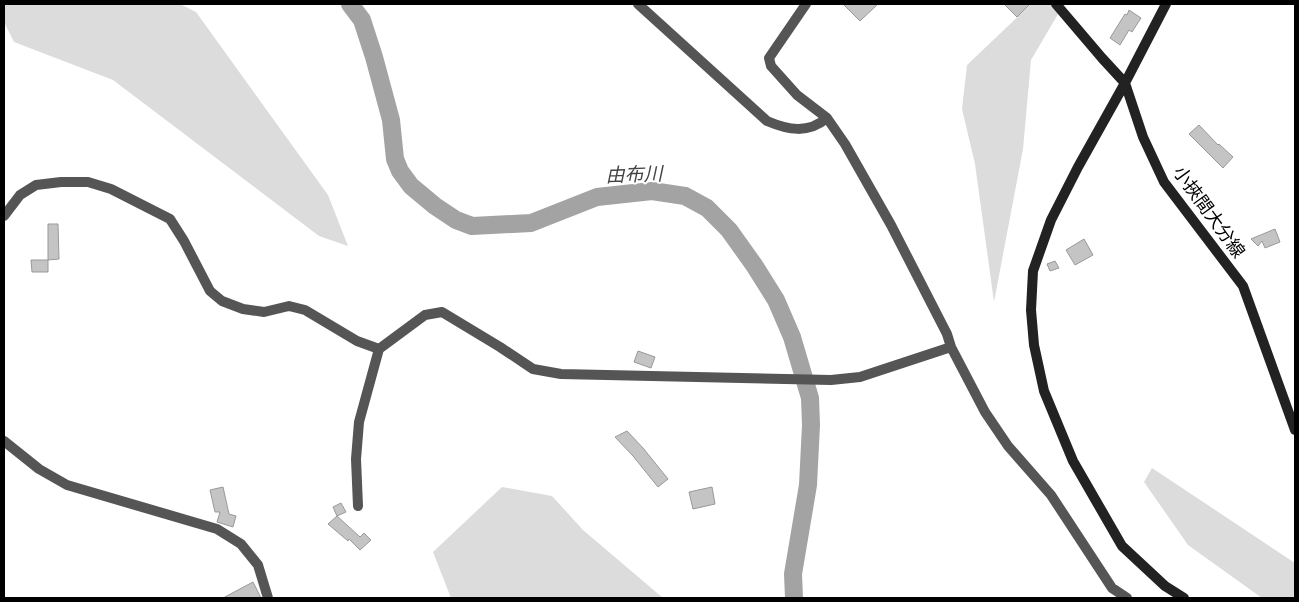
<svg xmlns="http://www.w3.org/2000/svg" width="1299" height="602" font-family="Inter,'Noto Sans JP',sans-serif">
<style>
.green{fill:#dcdcdc}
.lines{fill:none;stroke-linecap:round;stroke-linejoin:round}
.river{stroke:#a3a3a3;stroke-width:18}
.building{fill:#c4c4c4;stroke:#999}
.street{stroke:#555;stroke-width:10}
.secondary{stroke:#222;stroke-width:10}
.labels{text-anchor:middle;stroke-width:4;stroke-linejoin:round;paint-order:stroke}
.street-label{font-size:18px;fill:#000;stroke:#fff}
.water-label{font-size:19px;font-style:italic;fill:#444;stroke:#fff}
</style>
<rect width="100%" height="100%" fill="#fff"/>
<path class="green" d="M4,4H180L196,12L328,195L348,246L319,236L113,80L14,42L4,22Z
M1031,4H1064L1031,60L1023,149L994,302L975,164L962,109L967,65Z
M1152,468L1295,563V598H1262L1188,545L1144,482Z
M502,487L552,496L583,530L663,598H451L433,552Z"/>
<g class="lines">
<path class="river" d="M350,4L362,20L374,57L391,120L395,159L400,171L411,186L435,206L456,220L472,226L531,223L597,197L652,191L685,196L707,208L729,230L754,265L776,300L792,337L810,398L811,425L808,485L793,574L794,598"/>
</g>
<path class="building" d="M843,4H878L860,21Z
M1004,4H1030L1017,17Z
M1129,10L1141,18L1132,32L1129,30L1120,45L1110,38L1125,14L1127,15Z
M1199,125L1218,145L1219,144L1233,157L1223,168L1189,134Z
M48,224H58L59,259L48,260Z
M1275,229L1280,242L1265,248L1262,241L1258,246L1251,239Z
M1084,239L1093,255L1075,265L1066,250Z
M31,260H48V272H32Z
M1055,261L1059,268L1050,271L1047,264Z
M638,351L655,357L651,368L634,362Z
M627,431L643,448L668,479L658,487L633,456L615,437Z
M223,487L229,514L236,516L233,527L217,522L220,512H215L210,490Z
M712,487L715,504L693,509L689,492Z
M341,503L346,512L337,516L333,507Z
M337,516L360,537L364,533L371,540L360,550L349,539L348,541L328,524Z
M253,582L261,598H223Z"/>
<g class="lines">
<path class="street" d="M638,4L767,121C788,130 808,134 827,118
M806,4L769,58L771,66L797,95L827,118L845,144L891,225L947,334L951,347L985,412L1008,446L1051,495L1112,588L1127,598
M4,216L20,195L36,185L61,182H88L111,189L170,219L184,241L210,291L222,301L243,309L264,312L289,306L305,310L357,341L379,349
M4,441L39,469L67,485L217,529L241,544L258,565L268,598
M358,506L356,459L359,422L379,349L425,315L442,312L500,347L533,369L561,374L831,380L860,377L951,347"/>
<path class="secondary" d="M1056,4L1102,58L1125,83L1143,137L1164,182L1243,286L1295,430
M1166,4L1125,83L1078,167L1051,220L1033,271L1031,310L1034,345L1044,391L1073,461L1122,546L1165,586L1184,598"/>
</g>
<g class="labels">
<g class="street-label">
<text transform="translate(1209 212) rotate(54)" y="6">小挾間大分線</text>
</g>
<g class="water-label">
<text transform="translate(634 174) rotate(-2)" y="7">由布川</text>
</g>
</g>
<rect width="1299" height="602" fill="none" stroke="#000000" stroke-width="10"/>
</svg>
